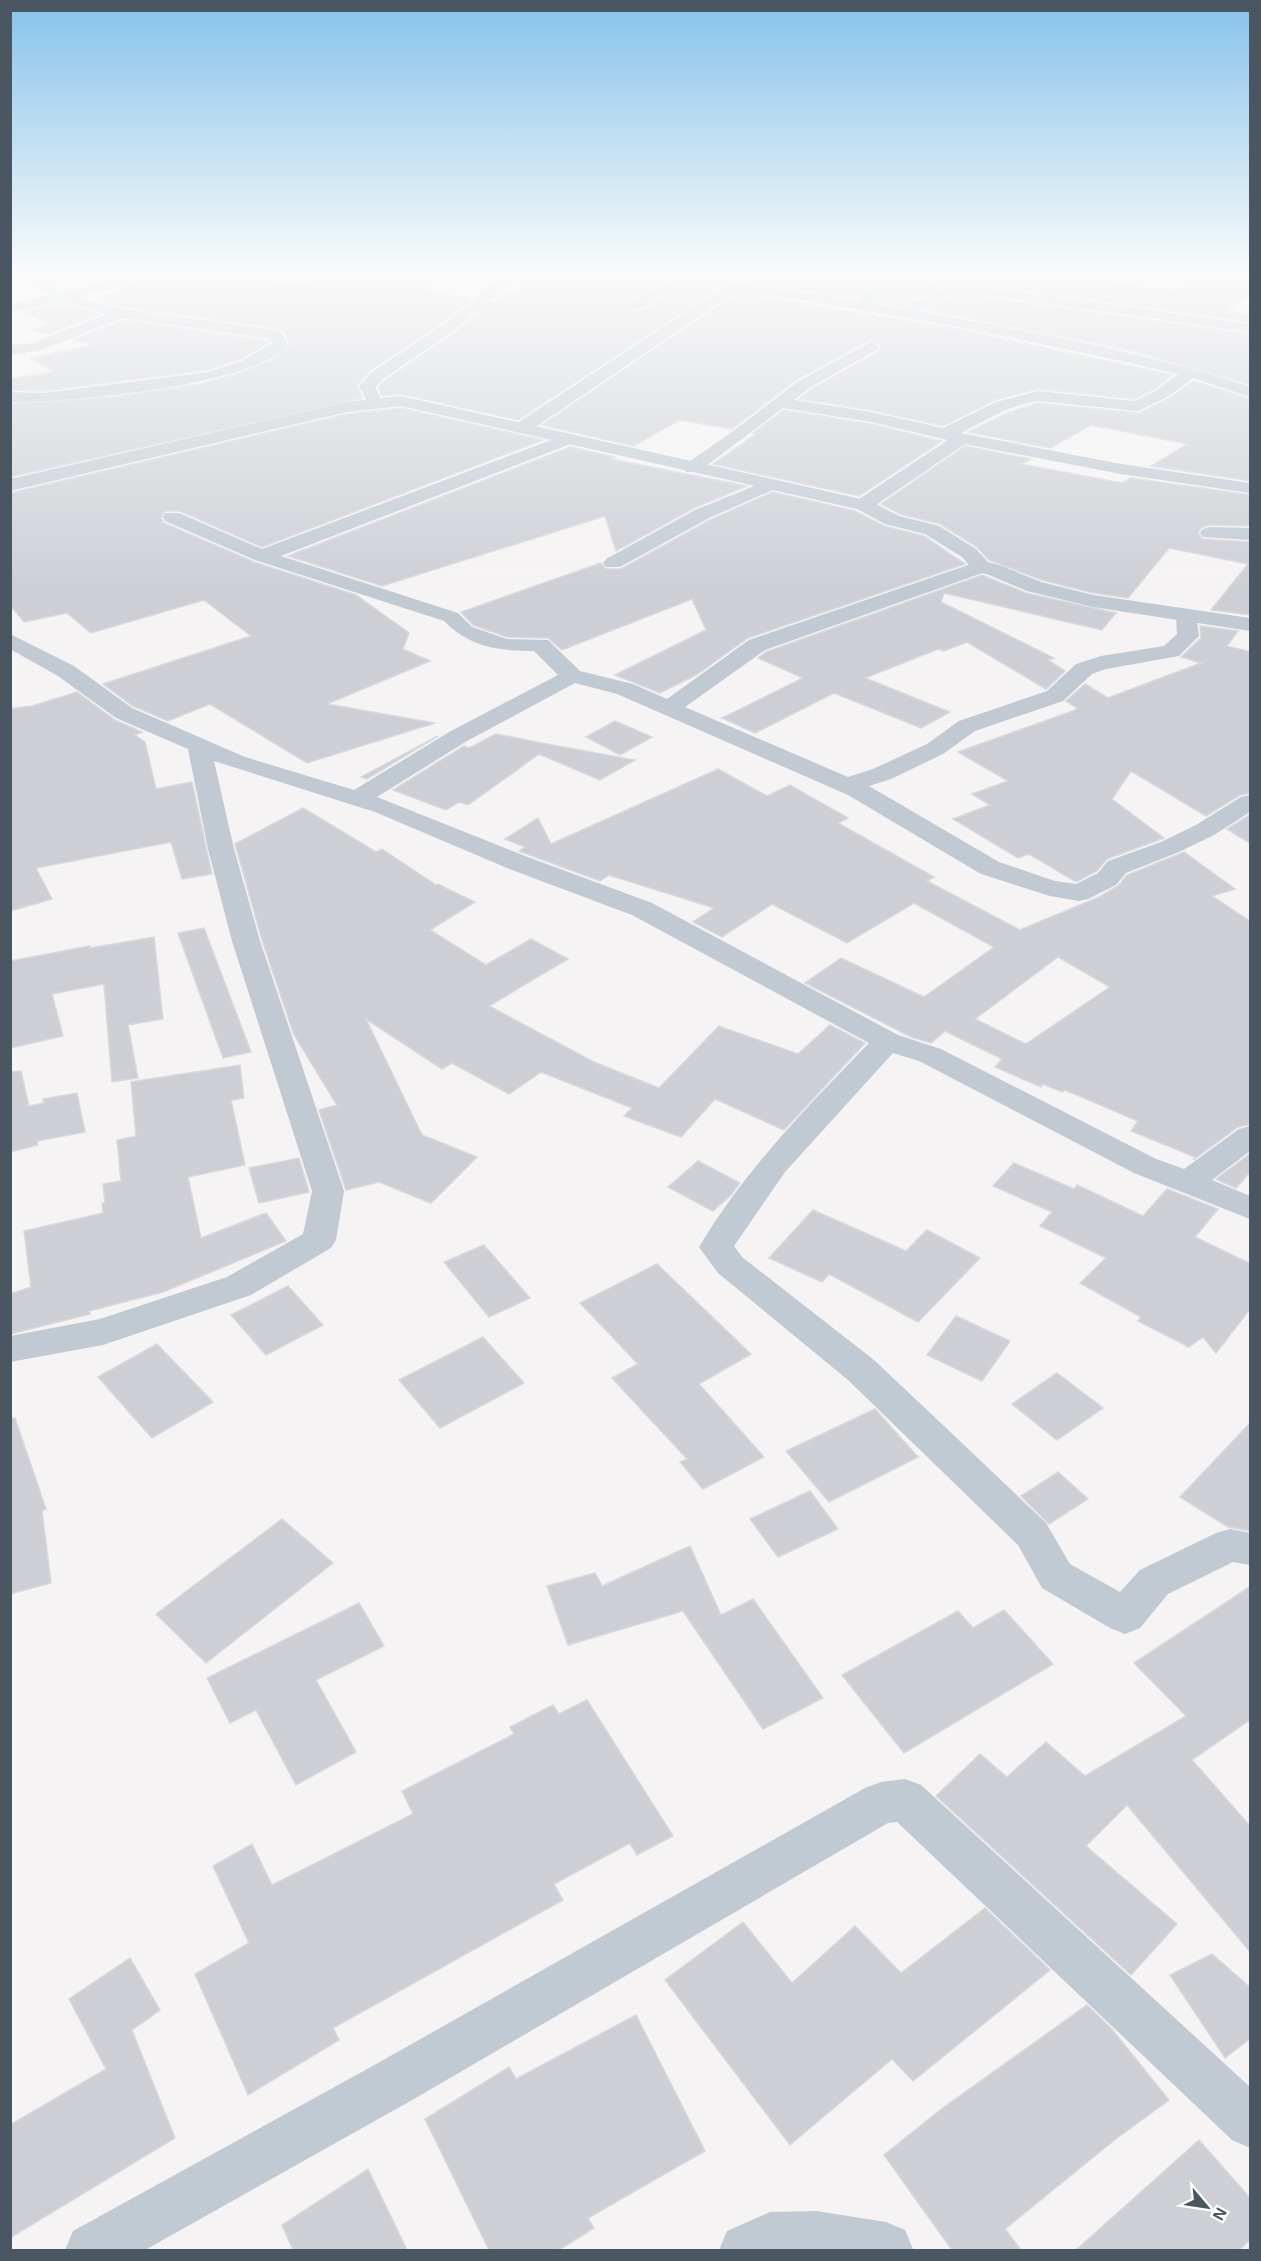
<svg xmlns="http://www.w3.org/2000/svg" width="1261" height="2261" font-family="Helvetica,sans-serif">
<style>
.building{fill:#cdcfd5;stroke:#d7d9de;stroke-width:1.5;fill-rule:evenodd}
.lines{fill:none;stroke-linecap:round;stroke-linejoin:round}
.minor{fill:#c1cad2;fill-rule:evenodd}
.tertiary{fill:#c1cad2;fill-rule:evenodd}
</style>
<rect width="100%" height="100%" fill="#f5f3f3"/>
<path class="building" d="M152,274L229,278L224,281L362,286L371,279L355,274H447L426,290L471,299L444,322L370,370L357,386L363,398L10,477V404L113,397L200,384L239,373L270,361L290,345L283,331L276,328L122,307L98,300Z
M533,274H672L631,301L628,307L632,311H643L679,286L715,291L518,420L401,394L382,396L378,387L385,380L456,332L490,302L495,303L510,293H514Z
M692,274H800L853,281L863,274L888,277L855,298Z
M943,274H1051L1177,291L1195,278L1227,283L1251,289V292L1227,311L1251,315V322L955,281L911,300L903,307L877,302L908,280L942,285Z
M738,293L958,329L1173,375L1156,388L1135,399L1037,389L995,400L943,426L871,410L799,399L810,390L878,352L881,345L870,340L796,380L732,429L679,420L634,446L542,425Z
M957,293L1251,334V385L1128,350L926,310Z
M59,303L100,314L49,334L31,330L49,324L23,312Z
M123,320L269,341V342L241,359L208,370L44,391L10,390V379L54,372L31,358L94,345L73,340Z
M1193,381L1251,399V481L1151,466L1188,444L1091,425L1050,448L968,432L1009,412L1038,403L1139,413L1170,398Z
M401,408L543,440L262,547L180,511H165L161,518L164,523L254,562L356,595L409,633L403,649L430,661L327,704L435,723L307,763L210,704L168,721L133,706L103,684L251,636L204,600L91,633L67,613L24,622L10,605V493L347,414Z
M784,410L871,424L942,441L859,496L713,464L756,434L753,433Z
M965,446L1031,459L1021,464L1122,483L1131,478L1251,495V526L1209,525L1201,528L1198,533L1203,539L1251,542V615L1211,610L1248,564L1169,548L1128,598L1093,593L1042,580L989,560L977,547L940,524L900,514L881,504Z
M570,447L615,457L611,459L747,486L694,508L616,551L605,516L382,586L288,556Z
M773,492L855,511L884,526L924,536L965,564L748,638L696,675L660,693L615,675L706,630L692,599L562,650L548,638L507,637L473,625L461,612L601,563L606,569H621L710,520Z
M982,575L1026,593L1116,613L1102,630L944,593L941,602L1054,658L1048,660L1065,671L1046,689L967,642L944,651L938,649L865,678L950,712L921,728L834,693L755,733L722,718L803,678L758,658L766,652Z
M1200,626L1238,631L1227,646L1251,652V793L1240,795L1206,816L1131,771L1112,799L1164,838L1107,859L1097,871L1076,882L1029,854L1018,858L953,819L990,805L972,794L1008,781L958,752L1078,709L1066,701L1085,684L1108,698L1201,663L1181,657L1201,638Z
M77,692L115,720L142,732L135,735L145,742L156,789L192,782L212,874L182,879L171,842L36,868L52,899L10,911V709L32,706Z
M615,721L652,737L620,755L586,737Z
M496,734L552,745L635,760L600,780L539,754L468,805L459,802L446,810L393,790L464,746L469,748Z
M438,736L367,779L361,777Z
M718,769L767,796L790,785L848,818L838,823L934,877L927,881L1020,930L1099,897L1118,886L1127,875L1184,852L1235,889L1212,896L1251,922V1124L1238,1127L1193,1160L1195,1157L1131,1131L1138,1121L1065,1090L1062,1092L1043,1084L1041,1087L995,1067L1002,1059L945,1031L931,1043L911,1037L805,983L841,958L924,997L994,947L914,903L847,943L772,904L722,937L693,922L714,908L609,875L600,881L519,851L525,847L505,839L538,818L551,844ZM1058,957L1110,987L1026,1044L975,1019Z
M303,808L376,852L382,849L436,885L438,884L475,902L430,930L486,965L531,939L568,959L489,1006L594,1062L659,1088L719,1026L798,1054L830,1025L865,1043L784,1130L715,1099L681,1137L624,1116L632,1108L541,1072L509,1094L452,1063L442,1069L366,1019L422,1135L477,1157L431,1203L379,1182L346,1190L319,1110L337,1105L294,1035L262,940L235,844Z
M1251,814V844L1227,829Z
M204,928L251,1052L223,1058L178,933Z
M154,937L163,1019L128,1025L138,1078L112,1082L104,984L52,994L63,1036L10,1048V961L90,946V948Z
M240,1065L244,1098L231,1100L245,1165L188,1177L201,1238L266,1213L286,1241L163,1292L89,1311L90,1314L10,1334V1294L31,1287L24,1231L103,1213L102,1203H105L103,1184L121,1181L117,1140L136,1136L131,1082Z
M21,1071L29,1106L44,1103L43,1099L77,1093L85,1132L37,1141L38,1145L10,1152V1072Z
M1251,1153V1171L1236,1188L1216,1179Z
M299,1158L309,1192L259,1203L249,1168Z
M698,1161L740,1183L731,1195L713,1211L668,1187Z
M1014,1163L1074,1189L1077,1185L1143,1216L1167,1189L1218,1209L1195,1237L1251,1264V1308L1216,1353L1203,1337L1189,1347L1138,1321L1141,1317L1080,1283L1106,1258L1040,1226L1052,1212L993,1186Z
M813,1210L906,1251L927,1230L980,1258L918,1322L829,1274L822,1282L769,1258Z
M484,1245L530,1298L489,1317L444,1262Z
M657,1264L751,1354L699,1384L764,1457L703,1489L680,1462L687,1459L612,1378L638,1364L580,1303Z
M288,1286L323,1325L266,1355L231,1315Z
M956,1316L1010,1341L982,1381L927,1355Z
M483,1337L524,1383L440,1428L399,1380Z
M157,1344L213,1402L152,1438L98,1377Z
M1057,1373L1103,1408L1057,1440L1012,1404Z
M875,1409L918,1457L829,1502L786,1451Z
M10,1418H15L46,1509L42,1511L51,1583L10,1594Z
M1251,1422V1531L1228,1527L1180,1497Z
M1058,1472L1088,1499L1049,1524L1021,1496Z
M810,1491L838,1529L778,1557L750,1519Z
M282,1519L333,1563L206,1663L156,1614Z
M690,1546L721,1615L753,1599L823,1698L763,1729L683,1611L568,1645L547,1586L595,1573L602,1586Z
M1251,1586V1719L1192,1760L1251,1827V1953L1127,1805L1086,1846L1177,1924L1131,1975L936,1796L980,1754L1007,1777L1046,1742L1085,1776L1186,1716L1134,1663Z
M359,1603L384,1646L316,1680L356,1752L296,1785L256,1710L230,1723L207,1678Z
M1004,1610L1053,1664L904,1753L842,1675L958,1611L973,1628Z
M587,1700L673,1836L637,1855L630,1843L554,1884L563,1900L333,2028L339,2040L248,2095L195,1974L249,1943L213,1866L252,1844L272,1885L413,1814L402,1791L514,1734L510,1727L553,1705L559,1714Z
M985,1908L1050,1970L913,2081L892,2059L790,2145L665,1980L743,1922L792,1983L855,1926L901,1973Z
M1212,1954L1251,1988V2038L1225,2058L1170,1975Z
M130,1958L160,2010L132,2030L175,2138L10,2238V2125L106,2069L69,1999Z
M1087,2005L1111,2028L1169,2100L1117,2138L1005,2229L1021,2250H952L884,2155L940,2110Z
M636,2015L705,2151L588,2218L594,2228L559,2250H489L425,2119L509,2067L516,2079Z
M1199,2140L1251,2199V2239L1239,2250H1076Z
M368,2169L407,2250H293L282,2225Z"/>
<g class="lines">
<path class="minor" d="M15,274H31L63,292L108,281L122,274H138L118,287L76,297L122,309L276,330L281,332L288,345C255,386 64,403 10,402V392L44,393L208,372L242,361L272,343L270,339L123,318L41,350L10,355V345L33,343L107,314L59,301L10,313V305L48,295Z
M259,274C276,273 360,271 369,280L362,284L266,278Z
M504,274H519L455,330L384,378L375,387L383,402L381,405H369L359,386L372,372L445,324Z
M675,274H690L688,277L856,300L897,274H913L871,303L904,309L912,302L955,283L1250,324V332L957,291L919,311C1030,332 1143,351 1250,387V397L1193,378L1169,396L1138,411L1038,401C1010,405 986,420 961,433L1121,464L1250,483V493L1121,474L965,444L870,509H856L854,505L856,501L948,440L871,422L783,408L698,472H686L683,468L686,464L732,432L797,382L871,342L876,344L879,347L876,350L809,388L794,400L871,412L943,428L996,402L1038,391L1135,401L1157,390L1178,374C1031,340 886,311 737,291L528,432H516L514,428L516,424L721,289L678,284L642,309H632L630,306L632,303Z
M1210,274H1231L1250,279V287L1212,277Z
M567,434L573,435L576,439L573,443L281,556L458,613L472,627L507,639L548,640L580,671L633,684L667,699L749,640L974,563H988L991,567L988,571L765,650L685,707L848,777L873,769L927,744L959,721L1047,691L1076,664L1101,656L1164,646L1177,634L1176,616L1179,612L1186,610L1193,612L1196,616L1199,636L1179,656L1106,669L1092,674L1063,701L975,731L943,754L891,779L869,786L999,862L1055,881L1076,884L1098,873L1108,861L1161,842L1196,825L1241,797L1250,795V812L1214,835L1179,852L1126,873L1116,885L1088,899L1079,901L1050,896L981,874L848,795L617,694L575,683L467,741L377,797L525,856L652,903L898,1035L941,1049L1156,1159L1184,1169L1239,1129L1250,1126V1151L1212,1180L1250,1196V1219L1134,1173L919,1061L893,1053L785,1172L734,1246L742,1257L874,1360L944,1426L1046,1523L1070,1564L1120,1592L1140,1570L1216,1533L1230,1529L1250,1533V1565L1233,1562L1168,1594L1140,1628L1125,1634L1110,1628L1042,1588L1018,1545L848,1380L718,1273L699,1247C745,1170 807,1107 869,1043L632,915L507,868L375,812L214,761L234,849L260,941L344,1191L336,1240L331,1248L251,1295L103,1345L10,1362V1336L100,1319L227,1277L303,1234L312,1191L232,941L208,849L188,749L116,718L58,676L10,649V634L74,666L132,708L245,757L354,790L451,731L558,675L534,651C499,651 469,647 444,621L255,560L165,521L163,517L165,513H179L262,549Z
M769,480L775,481L778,485L775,489L709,518L620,567H606L603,563L606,559L695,510Z
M1210,527L1250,528V540L1203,537L1200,533L1203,529Z
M905,1779L921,1785L1250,2087V2148L1232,2140L897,1822L888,1823L414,2099L145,2250H65L73,2231L378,2063L865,1788L881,1782Z
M816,2211L886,2222L905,2230L913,2249L719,2250L727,2231L770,2212Z"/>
<path class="tertiary" d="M401,396L870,501L899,516L939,526L976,549L988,562L1002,566L1041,582L1093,595L1250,618V631L1093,607L1027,591L989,575L974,571L962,557L925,534L885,524L857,509L401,406L347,412L10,491V479L347,402Z"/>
</g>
<linearGradient id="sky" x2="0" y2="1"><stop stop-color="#85c3ea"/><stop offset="0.46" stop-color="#fafafa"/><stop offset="1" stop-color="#fafafa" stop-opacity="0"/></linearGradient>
<rect width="1261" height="590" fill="url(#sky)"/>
<rect width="1261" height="2261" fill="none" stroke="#4a5661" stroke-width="24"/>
<g transform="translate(1207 2207) rotate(119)" stroke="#ffffff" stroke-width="4.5" paint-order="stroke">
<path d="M0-4.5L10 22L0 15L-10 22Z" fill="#4a5661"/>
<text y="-9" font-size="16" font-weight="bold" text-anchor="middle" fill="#4a5661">N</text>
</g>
</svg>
